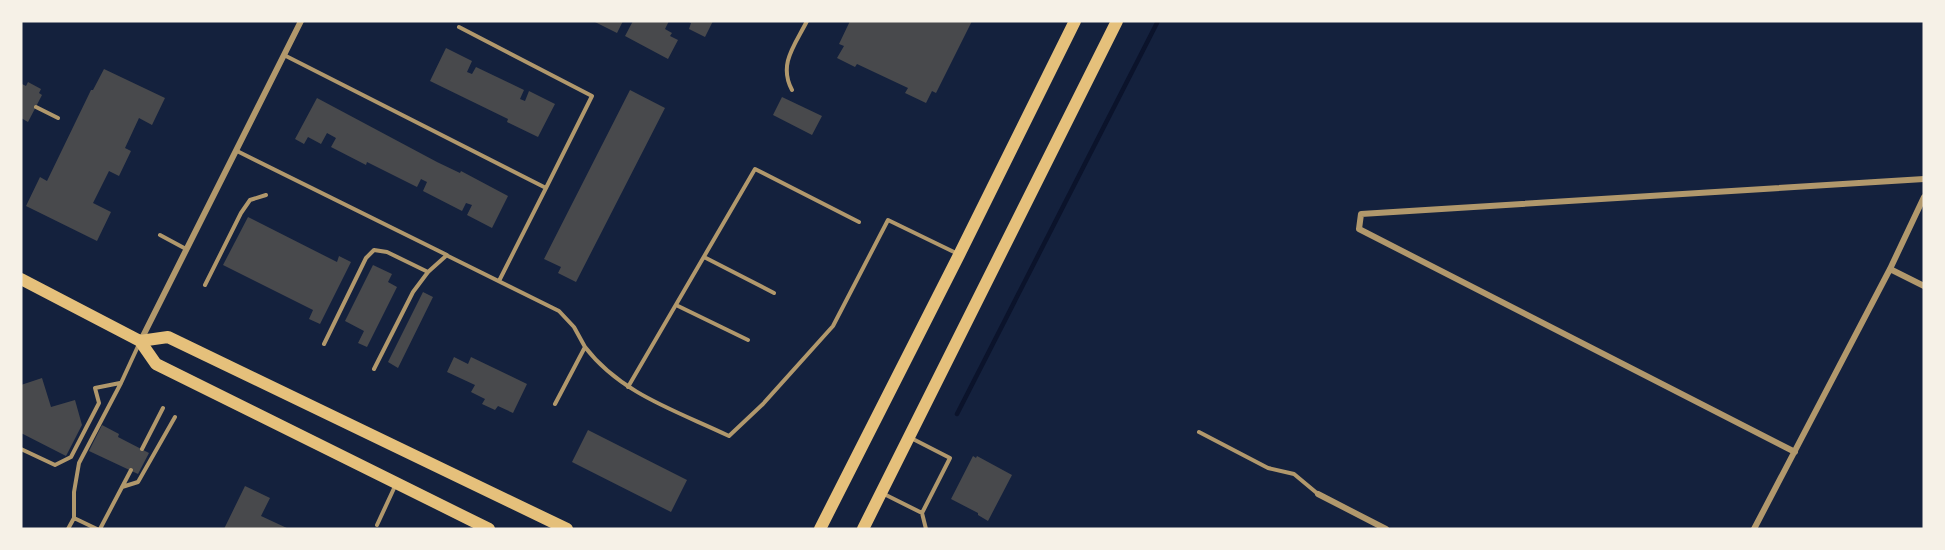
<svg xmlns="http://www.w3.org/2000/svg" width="1945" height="550" font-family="Cabin,sans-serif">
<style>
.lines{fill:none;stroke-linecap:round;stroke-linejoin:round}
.stream{stroke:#0b132b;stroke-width:4.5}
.building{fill:#48494c}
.service{stroke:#b1986c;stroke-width:4}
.minor{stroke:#b1986c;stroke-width:6}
.primary{stroke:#e5c07b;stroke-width:12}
.trunk{stroke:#e5c07b;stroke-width:12}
</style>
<rect width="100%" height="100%" fill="#14213d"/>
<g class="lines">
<path class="stream" d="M957,414L1158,21"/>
</g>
<path class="building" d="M593,21H623L617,33Z
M633,21H669L665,29L672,33L670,36L678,40L668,59L625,36Z
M687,21H713L705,37L689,29L691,23Z
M850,21H972L936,93L932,91L926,103L905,93L908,88L857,64L855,67L837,58L844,46L839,44Z
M446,48L472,61L467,72L472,74L476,67L524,90L520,99L525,101L529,91L555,104L538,137L507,122L508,119L430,81Z
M104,69L165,98L152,125L139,118L125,148L131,151L119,176L109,171L93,203L111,212L97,241L26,206L40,177L47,181L91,90H93Z
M28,82L41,89L39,93L42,95L28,122L21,118V87L22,84L26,86Z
M630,90L665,108L576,282L558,273L561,267L544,259Z
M782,97L822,116L812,135L773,115Z
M317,98L437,162L460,173L461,171L508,196L492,228L467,215L472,205L466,203L462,211L423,191L427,182L421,179L417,187L367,162L366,165L331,147L336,138L327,133L321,144L308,137L304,144L295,139Z
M248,217L337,262L339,256L351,262L320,324L309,319L313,310L223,265Z
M373,265L392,274L388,282L397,287L367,347L358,343L364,331L345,321Z
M423,292L433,297L398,368L388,362Z
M454,357L468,364L471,357L527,384L513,413L498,406L495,410L482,404L485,399L471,392L475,385L447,372Z
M42,378L51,407L75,400L82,425L66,456L21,433V385Z
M102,425L119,434L118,437L149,453L138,474L89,451Z
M588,430L687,480L671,512L572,462Z
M973,456L976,458L977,456L1012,475L988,521L978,515V513L951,499Z
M245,486L270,498L261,516L289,529H224Z"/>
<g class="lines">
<path class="service" d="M459,27L592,96L546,188
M284,55L546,188L499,281
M792,90C778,64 795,45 807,21
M36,107L58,118
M237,151L447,255L428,272L413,292L374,369
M160,235L186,249
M448,256L559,311L574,327L585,347L555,404
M704,257L774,293
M205,285L241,213L250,200L266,195
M676,305L748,340
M324,344L366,258L374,250L387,252L428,272
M585,347C621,394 677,411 729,436L763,404L833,326L888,220L956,253
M628,387L755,169L859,222
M1199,432L1268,468L1294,474L1318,494
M21,449L55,465L71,457L99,403L95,388L120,383
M142,449L163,408
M122,487L138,482L175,417
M884,494L922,513L950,458L911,438
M922,513L926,529
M74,518L97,529
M377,525L396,484
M68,529L74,518V492L79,463L121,383L139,344
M100,529L131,470"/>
<path class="minor" d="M1890,269L1924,286
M141,340L301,21
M1795,452L1359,229L1361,214L1924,179
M1318,494L1386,529
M1754,529L1890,269L1924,197"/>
<path class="primary" d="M820,529L959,255L1075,21
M863,529L1117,21"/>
<path class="trunk" d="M21,279L140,341L156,364L489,529
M140,341L168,337L567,529"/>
</g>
<rect width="1945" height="550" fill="none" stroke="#f6f1e7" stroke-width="45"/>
</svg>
